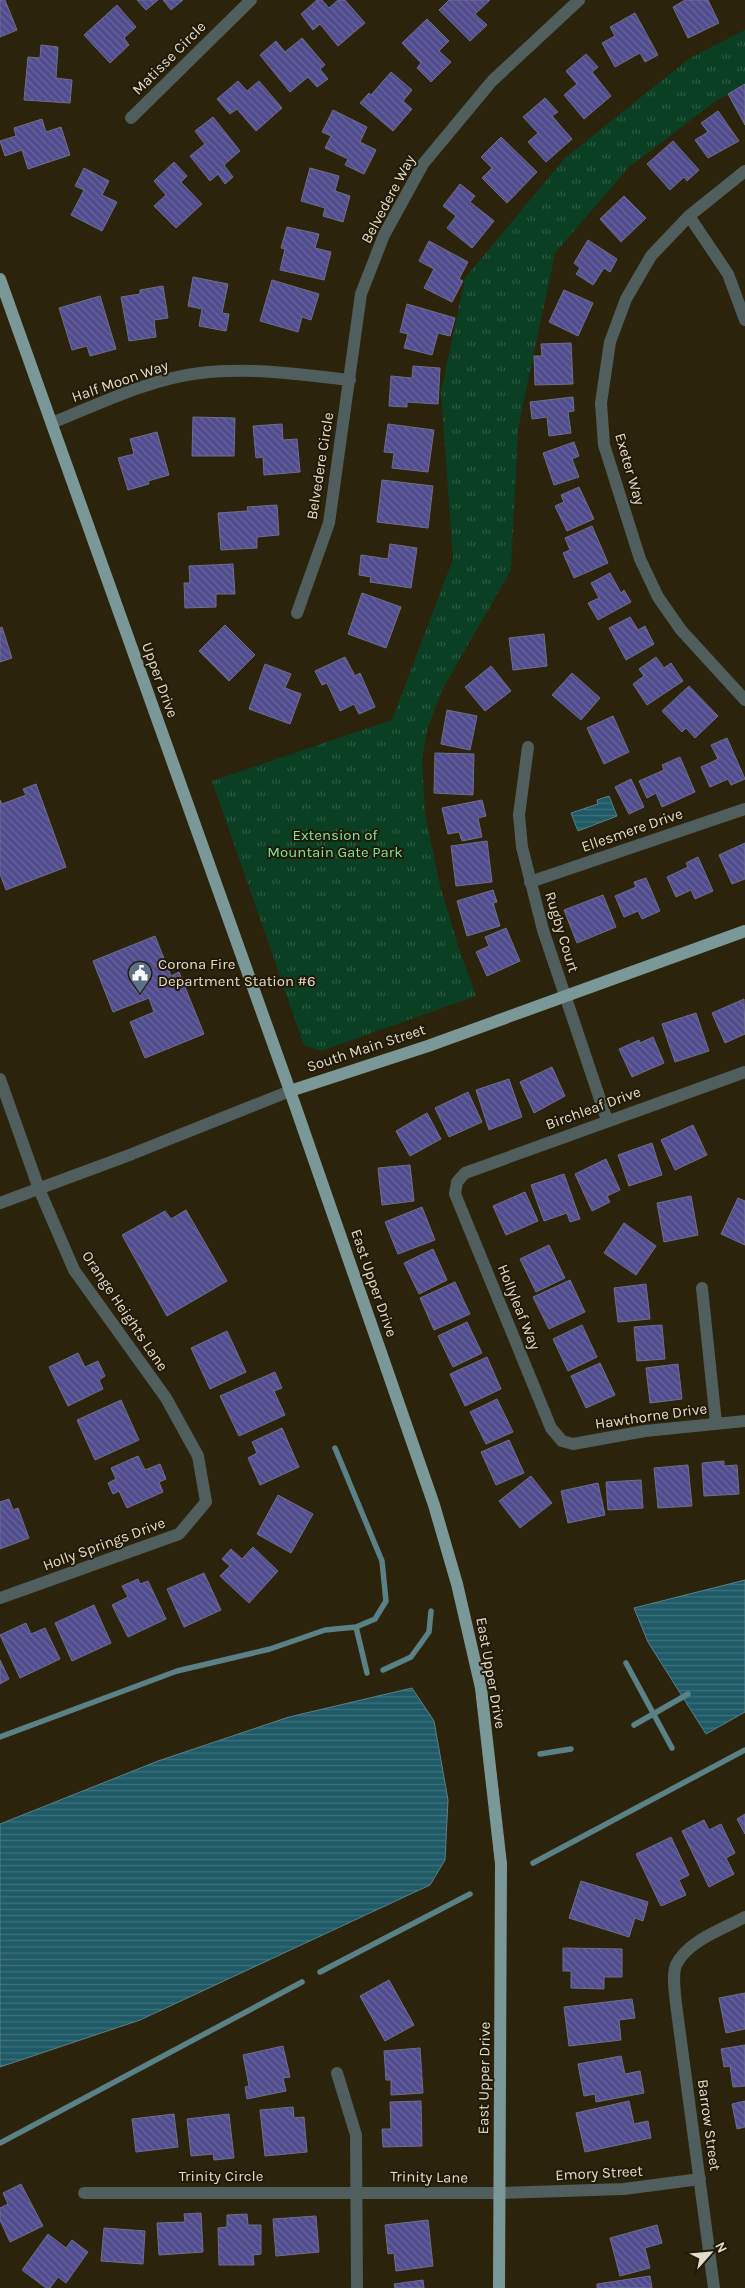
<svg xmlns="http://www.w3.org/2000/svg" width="745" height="2288" font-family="Karla,sans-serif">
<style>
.grass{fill:url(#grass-tufts)}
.water{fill:url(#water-rules);stroke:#598186}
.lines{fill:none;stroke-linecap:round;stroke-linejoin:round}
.stream{stroke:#598186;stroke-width:5.5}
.building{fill:url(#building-back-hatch);stroke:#6f6f88}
.minor{stroke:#505e5e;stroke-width:12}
.major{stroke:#7a9897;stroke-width:12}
.labels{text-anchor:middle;stroke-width:4;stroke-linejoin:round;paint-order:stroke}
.street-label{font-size:15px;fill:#e1dcce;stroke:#221a04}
.park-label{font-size:15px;fill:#7be5a4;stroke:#221a04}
.poi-label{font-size:15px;fill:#e1dcce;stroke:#221a04;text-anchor:start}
</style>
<defs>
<pattern id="grass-tufts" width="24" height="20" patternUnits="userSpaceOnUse" patternTransform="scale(1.25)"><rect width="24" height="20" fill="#0a3f23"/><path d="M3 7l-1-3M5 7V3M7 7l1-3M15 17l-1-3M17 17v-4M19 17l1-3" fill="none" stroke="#2d5a42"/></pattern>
<pattern id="water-rules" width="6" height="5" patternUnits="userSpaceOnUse" patternTransform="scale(1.25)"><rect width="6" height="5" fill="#1f5a67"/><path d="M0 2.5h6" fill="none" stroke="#3f717c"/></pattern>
<pattern id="building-back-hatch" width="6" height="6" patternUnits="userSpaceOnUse" patternTransform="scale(1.25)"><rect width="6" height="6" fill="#514c8e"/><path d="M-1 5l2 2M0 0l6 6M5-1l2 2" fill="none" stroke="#6a659d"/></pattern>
</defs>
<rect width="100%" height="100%" fill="#2c230c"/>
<path class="grass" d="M745,30V86L717,100L629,167L555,253L518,429L511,570L442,690L427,730L422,759L425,813L439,881L457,943L476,996L321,1051L304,1045L212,781L392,720L453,559L441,392L465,278L565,158L690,58Z"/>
<path class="water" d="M609,796L617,816L578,831L571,813L598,804L597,800Z
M745,1580V1712L706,1734L648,1642L634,1608Z
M412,1688L434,1721L448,1800L445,1860L430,1885L140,2020L0,2067V1824L158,1761L289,1717Z"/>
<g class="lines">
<path class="stream" d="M335,1448L382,1561L386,1601L375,1619L356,1627L367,1673
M626,1663L672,1748
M383,1670L411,1657L429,1632L431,1611
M634,1725L688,1694
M0,1737L177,1671L270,1649L325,1630L356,1627
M540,1754L571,1749
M533,1863L745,1750
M320,1972L470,1894
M0,2143L302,1982"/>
</g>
<path class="building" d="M0,0H5L17,30L0,37Z
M137,0H158L146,10Z
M163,0H183L171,10Z
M317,0H322L329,8L338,0H345L365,23L338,46L320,24L313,30L301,14Z
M449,0H490L475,14L487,25L470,41L439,10Z
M685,0H708L719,23L688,38L673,7Z
M117,5L136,27L124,38L129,45L110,63L84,35Z
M635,13L658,55L645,62L640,53L615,67L602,43L615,36L610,27Z
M427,19L449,41L439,51L451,62L431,82L417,68L421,63L402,43Z
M302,38L325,65L320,69L328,79L317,87L308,77L290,92L260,55L276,41L285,52Z
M41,45L58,47L56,78L72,80L70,103L24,100L28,57L40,58Z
M586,54L598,67L592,72L611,96L584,119L564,95L577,84L566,71Z
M391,72L412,90L403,101L412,109L393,131L360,103L369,93L371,95Z
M238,81L247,91L259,81L282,108L256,131L237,109L230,114L217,99Z
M745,84V125L728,94Z
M545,98L558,112L552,116L572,139L546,162L528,142L538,133L523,117Z
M333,110L367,127L360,142L376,150L364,174L345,165L348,159L325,148L331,136L322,132Z
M718,111L739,141L708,158L695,140L708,132L701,123Z
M213,117L240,151L224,165L233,177L225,184L218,174L210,181L190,156L205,144L195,131Z
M42,119L46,132L61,127L70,155L28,169L22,150L5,156L0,141L16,136L14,128Z
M501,137L537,172L507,203L482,178L492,168L481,157Z
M673,141L699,170L687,181L684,177L670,190L647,164Z
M174,162L187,176L181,182L202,204L176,228L154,206L166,195L154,181Z
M84,168L109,181L102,195L117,202L102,231L71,215L84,190L75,186Z
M310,168L339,176L335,191L350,196L343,222L323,216L325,208L301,201Z
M460,184L475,196L470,202L494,221L472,248L447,228L456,216L443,206Z
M624,196L646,218L621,242L600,219Z
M287,227L319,234L315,248L331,252L324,280L280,270L285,249L281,248Z
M588,240L617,259L610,272L604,268L593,285L576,274L580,268L574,263Z
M429,241L468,262L459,279L463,281L452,302L424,288L434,269L419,261Z
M193,277L228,284L222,313L229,314L226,331L199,326L202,309L188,306Z
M272,280L319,294L311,320L302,317L298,332L260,321Z
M163,286L168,318L154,320L156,337L129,341L121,297L140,294V290Z
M564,290L593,303L578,336L549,322Z
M100,296L116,349L90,356L87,346L72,350L59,308Z
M407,304L455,318L450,336L438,333L432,355L404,348L408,334L400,332Z
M571,343L573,384L535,385L534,356H542L541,344Z
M413,366L440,368L438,404L407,402V407L389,406L391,376L412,378Z
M573,397L574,411L568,412L571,433L549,436L547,417L532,419L530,402Z
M193,417L235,418L234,456H192Z
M282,424L283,440L297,439L300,472L264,475L263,457L256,458L253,426Z
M388,424L434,430L428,472L392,468L394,453L384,452Z
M157,432L169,475L148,481L149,484L128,490L118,458L134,454L130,439Z
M574,442L579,456L572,459L579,477L554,485L543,453Z
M382,480L433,486L428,528L377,522Z
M579,487L594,519L567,531L555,506L564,502L561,495Z
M277,505L279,535L257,537V548L221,550L218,513L248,511L247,507Z
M592,526L608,563L574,578L563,553L570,550L565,538Z
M390,544L417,548L411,588L370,582L371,577L359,575L361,555L388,559Z
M233,564L235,594H216V607L185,608L184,583H190L189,566Z
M610,573L621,593L624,590L631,602L598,620L588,603L599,598L591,583Z
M362,593L401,607L386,648L348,634Z
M630,617L638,630L645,626L654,644L626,660L609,628Z
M225,625L255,655L229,681L199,651Z
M2,627L12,658L0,662V628Z
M544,634L547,666L513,670L509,638Z
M345,657L355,676L360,673L375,707L359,714L354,704L340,711L327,683L322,685L315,671Z
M656,657L664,668L671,663L683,681L647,705L633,684L644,676L639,669Z
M265,664L291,674L285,688L301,694L290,724L249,709Z
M491,666L511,691L485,711L465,687Z
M572,673L600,698L581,720L552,695Z
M689,686L718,716L695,738L686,728L682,732L662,711Z
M447,710L477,716L470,750L441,744Z
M613,716L629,752L604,764L587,728Z
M727,738L745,779L731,785L728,779L710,787L701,767L718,759L711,745Z
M435,753L474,754L473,795L434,793Z
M680,757L695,792L662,807L656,793L647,798L639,781L664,770L662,765Z
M631,779L644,807L629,814L615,787Z
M36,784L66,867L6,890L0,874V800L2,804L26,795L23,789Z
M482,800L486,816L478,818L482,837L462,841L459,832L448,834L442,808Z
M487,841L492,882L456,886L451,846Z
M745,843V879L732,884L719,855Z
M698,857L713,891L695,899L691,890L676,897L667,877L688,867L686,863Z
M646,878L660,911L642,919L638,911L624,917L615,896L636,887L634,882Z
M493,890L497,902L493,903L500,926L467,936L457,901Z
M603,895L616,927L577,943L564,910Z
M506,928L520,961L487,976L476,952L489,946L485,937Z
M155,936L171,976L179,972L204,1034L145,1058L130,1022L154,1012L149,998L113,1012L93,961Z
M744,999L745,1034L725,1043L712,1013Z
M696,1013L709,1051L675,1062L662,1024Z
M653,1037L664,1063L632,1077L619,1049L639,1040L640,1043Z
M552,1067L565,1096L534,1113L520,1082Z
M509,1079L522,1117L489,1130L476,1090Z
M468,1092L482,1122L449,1137L435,1108Z
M427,1113L441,1139L410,1156L396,1131Z
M693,1125L707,1155L675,1170L661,1140Z
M652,1143L662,1175L629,1186L618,1155Z
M606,1159L620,1190L607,1196L610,1202L592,1211L575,1174Z
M410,1165L414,1201L382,1205L378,1168Z
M564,1174L580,1219L570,1222L567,1213L544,1221L531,1185Z
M525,1192L538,1221L506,1235L493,1206Z
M691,1196L698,1235L664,1242L657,1203Z
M738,1198L745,1201V1245L721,1234Z
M422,1207L435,1240L398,1254L385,1222Z
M186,1210L227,1281L167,1316L122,1235L165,1211L171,1219Z
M624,1223L656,1246L636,1275L604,1253Z
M549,1245L565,1278L536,1292L520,1259Z
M433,1249L447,1280L419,1294L404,1263Z
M570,1280L585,1312L549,1329L533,1297Z
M455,1282L470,1314L434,1330L420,1298Z
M646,1284L650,1319L618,1322L614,1288Z
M467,1322L482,1353L453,1367L438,1336Z
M582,1325L597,1357L568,1371L553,1339Z
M662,1325L665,1359L637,1361L634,1327Z
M227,1331L246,1372L210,1389L191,1348Z
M78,1353L85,1367L98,1361L105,1376L99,1380L103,1389L68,1406L49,1367Z
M487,1357L501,1389L465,1406L450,1374Z
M600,1363L615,1395L586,1408L571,1376Z
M678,1364L682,1399L650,1403L646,1368Z
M275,1372L282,1388L274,1391L285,1415L239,1436L220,1396Z
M497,1399L513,1432L486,1444L470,1412Z
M121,1400L139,1440L95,1460L77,1420Z
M282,1428L299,1467L260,1485L248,1458L257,1453L252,1442Z
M509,1440L524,1473L496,1485L481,1452Z
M138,1456L145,1470L160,1464L166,1479L159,1482L163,1492L127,1508L119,1491L113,1494L108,1483L116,1479L111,1468Z
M724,1461V1466L737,1465L739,1494L704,1496L702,1463Z
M688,1465L692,1506L658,1508L654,1468Z
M531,1476L552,1503L520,1528L499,1501Z
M641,1480L643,1508L608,1510L606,1482Z
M598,1483L605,1515L568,1523L561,1491Z
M278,1495L313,1514L291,1553L257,1534Z
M9,1499L13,1510L18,1508L29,1538L0,1549V1502Z
M253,1547L278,1571L249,1603L220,1576L230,1566L222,1559L231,1549L242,1559Z
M204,1573L221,1610L184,1627L167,1589Z
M138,1579L140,1584L148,1581L166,1619L128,1637L112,1605L128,1597L122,1586Z
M94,1605L111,1643L72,1661L55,1623Z
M26,1623L31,1634L45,1628L60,1659L20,1678L0,1635Z
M0,1660L9,1679L0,1684Z
M745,1814V1834L737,1819Z
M704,1820L709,1830L721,1824L735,1853L726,1858L734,1874L709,1887L682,1831Z
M671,1837L689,1875L679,1880L686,1895L661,1906L636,1854Z
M581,1881L648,1902L643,1921L635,1918L629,1937L569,1918Z
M563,1948L622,1949V1977H604V1989L571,1988V1971H563Z
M389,1980L414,2025L385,2041L360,1996Z
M745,1993V2029L726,2033L719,1998Z
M632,1999L635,2018L619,2020L621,2040L569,2046L564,2007Z
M745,2045V2086L733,2087L730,2066L724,2067L721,2049Z
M283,2046L290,2077L283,2078L286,2091L247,2099L245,2087L249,2086L243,2055Z
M420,2048L423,2093L391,2095V2080H386L384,2051Z
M621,2056L625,2074L640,2071L644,2093L596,2102L595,2094L584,2096L578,2064Z
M421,2101L422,2146L383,2147L382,2129H391L390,2102Z
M629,2101L634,2124L648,2121L651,2138L585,2152L576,2113Z
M745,2101V2127L737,2129L732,2104Z
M293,2107L294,2118L304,2117L307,2152L265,2156L260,2110Z
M174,2114L178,2147L136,2152L132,2119Z
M229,2114L234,2158L214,2160L213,2154L191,2156L187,2119Z
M21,2184L43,2226L10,2242L0,2220V2208L8,2204L3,2193Z
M201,2213L203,2252L159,2255L157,2223L185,2222L184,2214Z
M247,2214L248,2225H261V2254L253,2255L254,2265H219L218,2228L227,2227V2215Z
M316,2216L319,2252L276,2256L273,2219Z
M428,2220L433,2266L396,2271L394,2253L388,2254L385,2225Z
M657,2225L662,2243L645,2248L650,2268L620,2276L610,2238Z
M104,2228L145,2231L143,2264L101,2261Z
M48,2234L66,2248L72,2240L88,2252L66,2283L58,2277L50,2288H46L22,2270Z
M650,2276L652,2288H597V2284Z
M423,2280L424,2288H395L394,2284Z"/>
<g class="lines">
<path class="minor" d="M131,118L251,0
M745,171L689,216L651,256L626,299L610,342L601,403L604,445L640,559L658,597L681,630L745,700
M689,216L728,274L745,320
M52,423C99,404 149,379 200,373C250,367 300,374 350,380
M297,613L329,523L361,294L384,235L423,164L492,81L579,0
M528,747L519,815L522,847L543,930L607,1120
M530,882L745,809
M745,1072L465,1173L457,1182L455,1194L551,1428L562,1441L573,1444L645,1431L745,1421
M0,1079L39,1189L74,1270L166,1398L198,1456L206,1502L179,1534L0,1598
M0,1203L132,1154L290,1091
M702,1288L716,1423
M337,2073L356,2135L357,2288
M84,2193H499L624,2189L700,2179
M714,2288L676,2004C675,1993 672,1975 676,1965C687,1941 723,1929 745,1917"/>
<path class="major" d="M0,279L290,1091L434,1505L457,1584L481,1688L501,1864L499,2288
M290,1091L428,1046L745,931"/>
</g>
<defs>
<g id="civic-pin" transform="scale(1.25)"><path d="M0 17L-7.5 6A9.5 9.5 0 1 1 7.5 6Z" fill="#5c6f8a" stroke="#221a04"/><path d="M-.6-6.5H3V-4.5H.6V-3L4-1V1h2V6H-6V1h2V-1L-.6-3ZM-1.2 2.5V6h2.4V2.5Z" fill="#fff"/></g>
</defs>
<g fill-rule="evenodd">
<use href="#civic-pin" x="140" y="973"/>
</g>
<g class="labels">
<g class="street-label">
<text transform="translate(169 58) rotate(-45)" y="5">Matisse Circle</text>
<text transform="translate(388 199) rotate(-62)" y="5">Belvedere Way</text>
<text transform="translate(120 381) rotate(-19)" y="5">Half Moon Way</text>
<text transform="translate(320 466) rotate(-81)" y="5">Belvedere Circle</text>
<text transform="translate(630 469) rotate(74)" y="5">Exeter Way</text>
<text transform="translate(160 680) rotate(70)" y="5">Upper Drive</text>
<text transform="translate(632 830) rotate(-19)" y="5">Ellesmere Drive</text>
<text transform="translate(562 932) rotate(73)" y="5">Rugby Court</text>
<text transform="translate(366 1048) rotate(-18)" y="5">South Main Street</text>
<text transform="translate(593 1108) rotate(-20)" y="5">Birchleaf Drive</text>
<text transform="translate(374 1283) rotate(71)" y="5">East Upper Drive</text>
<text transform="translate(519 1307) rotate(68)" y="5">Hollyleaf Way</text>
<text transform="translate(125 1311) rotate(56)" y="5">Orange Heights Lane</text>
<text transform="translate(651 1416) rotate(-8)" y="5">Hawthorne Drive</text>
<text transform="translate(104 1544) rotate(-20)" y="5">Holly Springs Drive</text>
<text transform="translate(491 1673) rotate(80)" y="5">East Upper Drive</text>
<text transform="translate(484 2078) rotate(-89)" y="5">East Upper Drive</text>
<text transform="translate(709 2125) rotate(82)" y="5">Barrow Street</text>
<text transform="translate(599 2173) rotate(-3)" y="5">Emory Street</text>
<text x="221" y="2181">Trinity Circle</text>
<text transform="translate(429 2177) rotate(1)" y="5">Trinity Lane</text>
</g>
<g class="park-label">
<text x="335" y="840">Extension of<tspan x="335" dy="17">Mountain Gate Park</tspan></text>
</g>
<g class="poi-label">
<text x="158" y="969">Corona Fire<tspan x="158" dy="17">Department Station #6</tspan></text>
</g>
</g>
<g transform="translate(710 2253) rotate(63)" stroke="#221a04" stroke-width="4" paint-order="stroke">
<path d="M0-4L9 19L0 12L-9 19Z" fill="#e1dcce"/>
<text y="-8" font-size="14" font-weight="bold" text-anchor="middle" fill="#e1dcce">N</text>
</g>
</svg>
